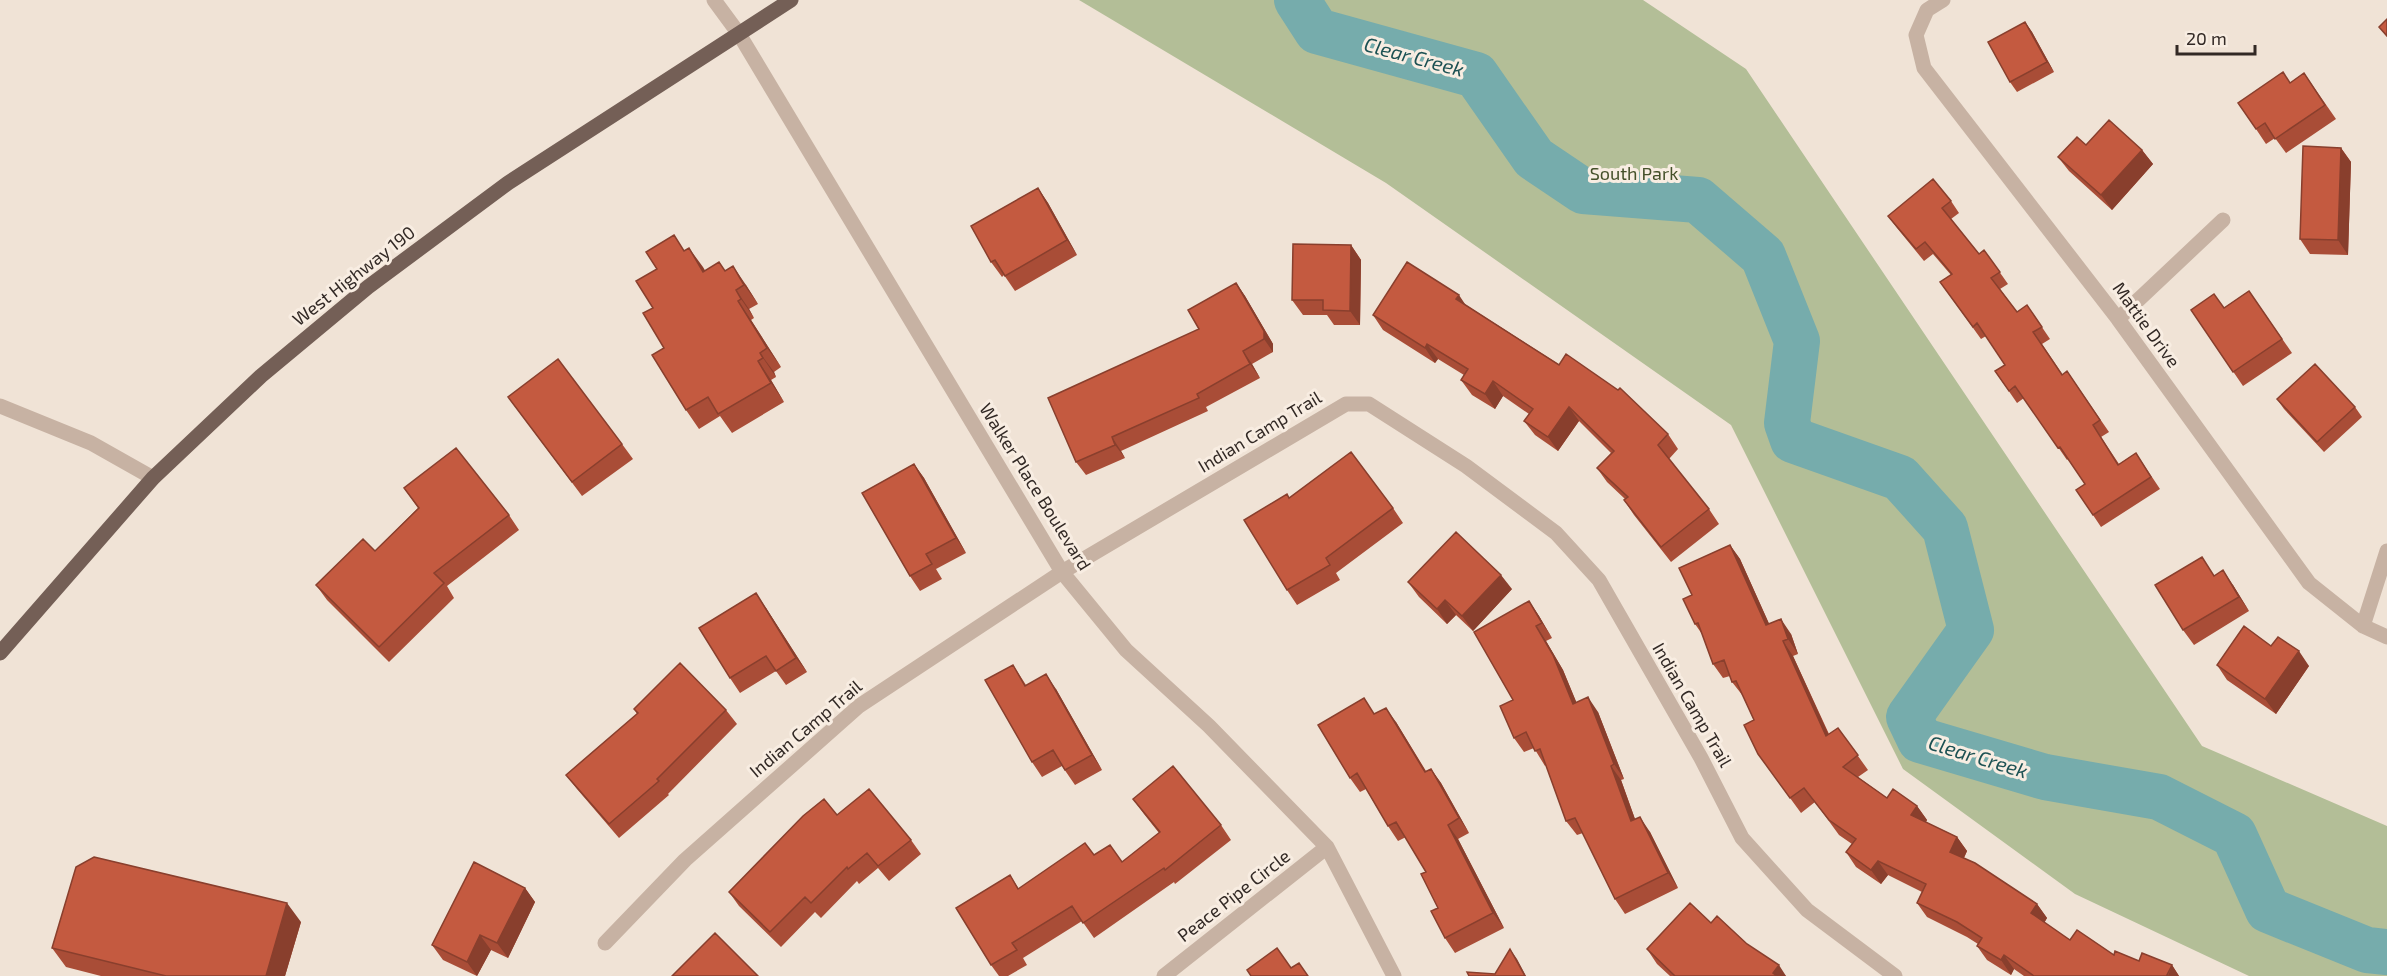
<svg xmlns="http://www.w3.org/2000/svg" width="2387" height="976" font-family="'Exo 2',sans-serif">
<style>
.green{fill:#b3be97}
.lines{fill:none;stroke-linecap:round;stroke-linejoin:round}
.river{stroke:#76acac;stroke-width:46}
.street{stroke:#c7b2a3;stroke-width:15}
.primary{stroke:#745f56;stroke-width:15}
.wall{fill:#a94d37}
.shaded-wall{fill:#893f2d}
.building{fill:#c45a40;stroke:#893f2d;stroke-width:1.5}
.labels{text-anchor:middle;stroke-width:6;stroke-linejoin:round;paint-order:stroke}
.park-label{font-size:18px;fill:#445029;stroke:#f8ede2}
.street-label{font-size:18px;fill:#322925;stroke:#f8ede2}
.water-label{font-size:20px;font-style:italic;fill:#1c5153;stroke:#f8ede2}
</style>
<rect width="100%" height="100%" fill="#f0e3d6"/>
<path class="green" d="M1079,0H1643L1746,69L2202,746L2387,826V976H2249L2075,894L1903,769L1731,425L1386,183Z"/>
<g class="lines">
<path class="river" d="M1297,0L1317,31L1476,75L1534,158L1583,191L1698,200L1763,256L1797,341L1787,423L1793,440L1900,478L1945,528L1971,630L1909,717L1920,740L2045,777L2159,797L2234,835L2268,910L2367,950L2387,952"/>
<path class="street" d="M714,0L739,34L1062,572L1126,650L1209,726L1327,847L1394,976
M1943,0L1927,10L1916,35L1924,68L2118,319L2309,583L2363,626L2387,637
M2118,319L2223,220
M0,406L91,443L153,478
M2363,626L2387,551
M605,943L685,860L859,706L1062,572L1346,404H1369L1466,466L1556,533L1599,580L1701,758L1742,838L1807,910L1895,976
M1164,976L1327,847"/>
<path class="primary" d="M0,653L153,478L261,376L368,287L508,183L791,0"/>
</g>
<path class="wall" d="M2025,22L2032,32L2054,72L2017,92L2010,82Z
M2304,73L2336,119L2286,153L2275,138L2266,144L2256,129L2290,83Z
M2086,145L2142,150L2153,164L2112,210L2069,171L2058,157Z
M2341,148L2351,162L2348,255L2310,254L2300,239Z
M1038,188L1048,203L1077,255L1015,291L1004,275L1002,277L991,262Z
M1951,201L1959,213L1951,219L1979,254L1984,250L2008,284L2000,289L2017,312L2027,305L2050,339L2042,344L2063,375L2067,371L2109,432L2101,437L2119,464L2136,453L2160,489L2101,527L2093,515L2085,484L2068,459L2067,460L2024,398L2017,403L1995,371L2005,365L1986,336L1981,339L1940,282L1951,275L1933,254L1924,261L1897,228L1888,216Z
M1351,245L1361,260L1360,325H1334L1327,315H1303L1292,300Z
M685,251L705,271H725L746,285L758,304L749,309L754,318L751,320L781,367L774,372L776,377L771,380L784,402L732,433L720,416L699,429L686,410L664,348L653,308Z
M1236,283L1245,296L1273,344V352L1252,364L1260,378L1206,407L1208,411L1121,451L1125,458L1086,475L1076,462L1199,329Z
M2249,291L2292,353L2243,386L2191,310L2224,308Z
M1466,305L1668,434L1678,449L1669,459L1709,509L1719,524L1671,562L1634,515L1624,500L1625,499L1607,482L1597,468L1611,453L1579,421L1558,451L1535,435L1524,421L1529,414L1503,396L1495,409L1472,395L1461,380L1464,375L1438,359L1435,363L1383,330L1373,315Z
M508,397L622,444L633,459L582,496Z
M2277,399L2355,407L2362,417L2324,452L2284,409Z
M914,464L924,478L966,553L936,569L942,579L920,591L910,576Z
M404,488L509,515L519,530L447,586L454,598L389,662L327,600L316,585L375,551L418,508Z
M1290,498L1393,508L1403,523L1336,573L1340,580L1297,605L1287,590Z
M1730,545L1740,559L1769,624L1791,634L1798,654L1793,656L1829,734L1838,728L1868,770L1858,777L1887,798L1917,806L1927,820L1926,822L1957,837L1967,851L1964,858L2037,904L2047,918L2044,923L2070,940L2114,955L2139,961L2172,965L2179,976H2024L2014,969L2011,975L1987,960L1977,946L1978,944L1967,937L1927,917L1917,903L1922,892L1888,875L1881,884L1856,867L1846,852L1852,844L1839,835L1815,802L1801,813L1758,754L1754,720L1743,696L1732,682L1730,676L1723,678L1713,664L1702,634L1695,624L1692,595Z
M2215,576L2233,585L2249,611L2194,645L2183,630Z
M1408,582L1512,589L1473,631L1456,615L1447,624L1419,597Z
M1529,601L1539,616L1552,638L1546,641L1563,670L1576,702L1598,712L1624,779L1621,780L1635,819L1650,832L1678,888L1625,914L1615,899L1583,833L1577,835L1566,821L1546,765L1545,766L1534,748L1524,752L1514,738L1513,700Z
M766,608L807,672L786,685L776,671L740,693L730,678Z
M2271,646L2309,666L2276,714L2227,680L2217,665Z
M1013,665L1026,685L1056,689L1102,770L1075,785L1062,766L1042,777L1032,762Z
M634,709L726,710L737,724L668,794L669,795L619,838L577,789L566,775L637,714Z
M1375,714L1396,722L1426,771L1431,769L1441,783L1469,833L1458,839L1504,928L1455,953L1445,938L1438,908L1426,872L1406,837L1398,841L1388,826L1366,789L1360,792L1350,778Z
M1133,799L1221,825L1231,840L1175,884L1174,882L1094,938L1082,921L1023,958L1027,965L1008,976H999L991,965L1010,875L1019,889L1094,855L1122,862L1159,833L1144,814Z
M837,815L911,840L921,854L889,881L878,868L859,884L857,881L821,918L815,912L781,947L739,906L729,892Z
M525,888L535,902L508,958L491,950L477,976L443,960L432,945Z
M301,922L285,976H101L66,967L52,948Z
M1711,923L1747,944L1786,976H1670L1657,964L1647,949Z"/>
<path class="shaded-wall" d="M2025,22L2032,32L2054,72L2047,62Z
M2341,148L2351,162L2348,255L2338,240Z
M2142,150L2153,164L2112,210L2101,195Z
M1038,188L1048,203L1077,255L1067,240Z
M1351,245L1361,260L1360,325L1350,311Z
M689,248L703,267L717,291L703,272Z
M733,266L746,285L758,304L744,285Z
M1236,283L1245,296L1273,344V352L1264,339Z
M736,290L749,309L754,318L741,299Z
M1459,295L1469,310L1456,299Z
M738,301L751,320L781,367L767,348Z
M1427,344L1438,359L1435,363L1425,348Z
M1243,351L1252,364L1260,378L1250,364Z
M760,353L774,372L776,377L763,358Z
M758,361L771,380L784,402L771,383Z
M1493,381L1503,396L1495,409L1485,394Z
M1569,407L1579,421L1558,451L1548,437Z
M1112,437L1121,451L1125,458L1115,445Z
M914,464L924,478L966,553L956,538Z
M1730,545L1740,559L1776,639L1766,625Z
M2223,570L2233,585L2249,611L2239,597Z
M1501,575L1512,589L1473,631L1462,616Z
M756,593L766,608L807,672L796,658Z
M1445,600L1456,615L1447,624L1437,609Z
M1529,601L1539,616L1552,638L1542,623Z
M1781,619L1791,634L1798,654L1788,639Z
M1536,626L1546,641L1563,670L1583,718L1573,704Z
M1783,641L1793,656L1836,751L1826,736Z
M2299,651L2309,666L2276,714L2265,699Z
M1046,674L1056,689L1102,770L1092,755Z
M1588,697L1598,712L1624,779L1614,764Z
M1386,708L1396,722L1435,787L1425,772Z
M1611,766L1621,780L1641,836L1631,821Z
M1431,769L1441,783L1469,833L1459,818Z
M1917,806L1927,820L1921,829L1911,815Z
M1640,817L1650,832L1678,888L1668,873Z
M1448,825L1458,839L1504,928L1493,913Z
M1957,837L1967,851L1960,866L1950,852Z
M1878,861L1888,875L1881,884L1871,870Z
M525,888L535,902L508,958L497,943Z
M287,903L301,922L285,976H266Z
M2037,904L2047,918L2041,928L2031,913Z
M480,935L491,950L477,976L467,962Z
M1510,949L1517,959L1526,976H1525Z
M2004,955L2014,969L2011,975L2001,960Z
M1779,965L1786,976H1775L1773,973Z
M2172,965L2179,976H2168Z"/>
<path class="building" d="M2387,19V36L2379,27Z
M2025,22L2047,62L2010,82L1988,42Z
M2283,72L2290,83L2304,73L2325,105L2275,139L2265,123L2256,129L2238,103Z
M2109,120L2142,150L2101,195L2058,157L2077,137L2086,145Z
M2303,146L2341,148L2338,240L2300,239Z
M1933,179L1951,201L1942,208L1979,254L1984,250L2000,272L1991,278L2017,312L2027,305L2042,327L2033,332L2062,375L2067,371L2100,420L2093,425L2118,465L2136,453L2151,477L2093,515L2076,490L2085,484L2060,447L2058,448L2015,386L2009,391L1995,371L2005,365L1977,323L1973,327L1940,282L1952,274L1925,242L1916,249L1888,216Z
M1038,188L1067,240L1005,276L995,260L991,262L971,226Z
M674,235L684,251L689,248L703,272L719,262L725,271L733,266L744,285L736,290L741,299L738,301L767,348L760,353L763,358L758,361L771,383L718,414L708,397L686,410L652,355L664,348L643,313L653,308L636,281L657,269L646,252Z
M1293,244L1351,245L1350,311L1323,310V300H1292Z
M1407,262L1459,295L1456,299L1559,365L1566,354L1618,390L1620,388L1668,434L1658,445L1709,509L1661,547L1624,500L1628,497L1597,468L1614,451L1569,407L1548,437L1524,421L1533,409L1493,381L1485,394L1461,380L1468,369L1427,344L1425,348L1373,315Z
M1236,283L1264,331V339L1243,351L1250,364L1197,394L1199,398L1112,437L1115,445L1076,462L1048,398L1199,329L1188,310Z
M2249,291L2282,339L2233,372L2191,310L2214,294L2224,308Z
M558,359L622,444L572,482L508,397Z
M2315,364L2355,407L2317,442L2277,399Z
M456,448L509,515L434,573L444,583L379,647L316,585L363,539L375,551L419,508L404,488Z
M1351,452L1393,508L1326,558L1330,565L1287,590L1244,520L1287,494L1289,498Z
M914,464L956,538L926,554L932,564L910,576L862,493Z
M1456,532L1501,575L1462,616L1445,600L1437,609L1408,582Z
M1730,545L1766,625L1781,619L1788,639L1783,641L1826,736L1838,728L1858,755L1843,767L1887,798L1893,789L1917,806L1911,815L1957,837L1950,852L1975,863L2037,904L2031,913L2070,940L2077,930L2114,955L2115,951L2139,961L2142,953L2172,965L2167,975L2169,976H2034L2004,955L2001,960L1977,946L1982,938L1957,922L1917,903L1926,884L1878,861L1871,870L1846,852L1856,839L1829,820L1804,788L1790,798L1758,754L1744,725L1754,720L1736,681L1732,682L1724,660L1713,664L1698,623L1695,624L1683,599L1692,595L1679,568Z
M2202,557L2214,576L2223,570L2239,597L2183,630L2155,585Z
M756,593L796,658L776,671L766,656L730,678L699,628Z
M1529,601L1542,623L1536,626L1553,655L1573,704L1588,697L1614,764L1611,766L1631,821L1640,817L1668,873L1615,899L1575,818L1566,821L1540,749L1535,751L1526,732L1514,738L1500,706L1513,700L1474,632Z
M2244,626L2271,646L2278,637L2299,651L2265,699L2217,665Z
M680,663L726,710L657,779L659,781L609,824L566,775L638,713L634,709Z
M1013,665L1025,686L1046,674L1092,755L1065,770L1053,750L1032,762L985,680Z
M1364,698L1374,714L1386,708L1425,772L1431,769L1459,818L1448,825L1493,913L1445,938L1431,911L1438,908L1421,874L1426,872L1396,822L1388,826L1357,773L1350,778L1318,725Z
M1173,766L1221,825L1165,870L1164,868L1083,923L1072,906L1012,943L1017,950L991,965L956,908L1010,875L1018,889L1085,843L1094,855L1110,845L1122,862L1160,832L1133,799Z
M869,789L911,840L878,866L867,853L848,869L847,867L811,903L805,897L770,932L729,892L803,816L824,799L837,815Z
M94,857L287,903L266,976H166L52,948L76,867Z
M474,862L525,888L497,943L480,935L467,962L432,945Z
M1690,903L1711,923L1717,916L1747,944L1779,965L1773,973L1777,976H1675L1647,949Z
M715,933L758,976H672Z
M1277,948L1291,968L1299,963L1308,976H1251L1247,970Z
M1510,949L1525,976H1469L1467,972L1495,974Z"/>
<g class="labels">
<g class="park-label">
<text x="1634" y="180">South Park</text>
</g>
<g class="street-label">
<text transform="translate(354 276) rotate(-38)" y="6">West Highway 190</text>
<text transform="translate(2146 325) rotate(54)" y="6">Mattie Drive</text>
<text transform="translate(1260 432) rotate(-31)" y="6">Indian Camp Trail</text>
<text transform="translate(1035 487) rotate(58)" y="6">Walker Place Boulevard</text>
<text transform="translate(1692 705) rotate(60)" y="6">Indian Camp Trail</text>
<text transform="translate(806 729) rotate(-40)" y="6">Indian Camp Trail</text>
<text transform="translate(1234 896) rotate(-38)" y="6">Peace Pipe Circle</text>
</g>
<g class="water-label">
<text transform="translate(1414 57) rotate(15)" y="7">Clear Creek</text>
<text transform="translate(1978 757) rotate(17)" y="7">Clear Creek</text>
</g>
</g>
<path d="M2177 45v9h78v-9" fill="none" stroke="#322925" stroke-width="3"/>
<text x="2186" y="45" font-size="18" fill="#322925" stroke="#f8ede2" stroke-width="4.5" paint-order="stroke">20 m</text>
</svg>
